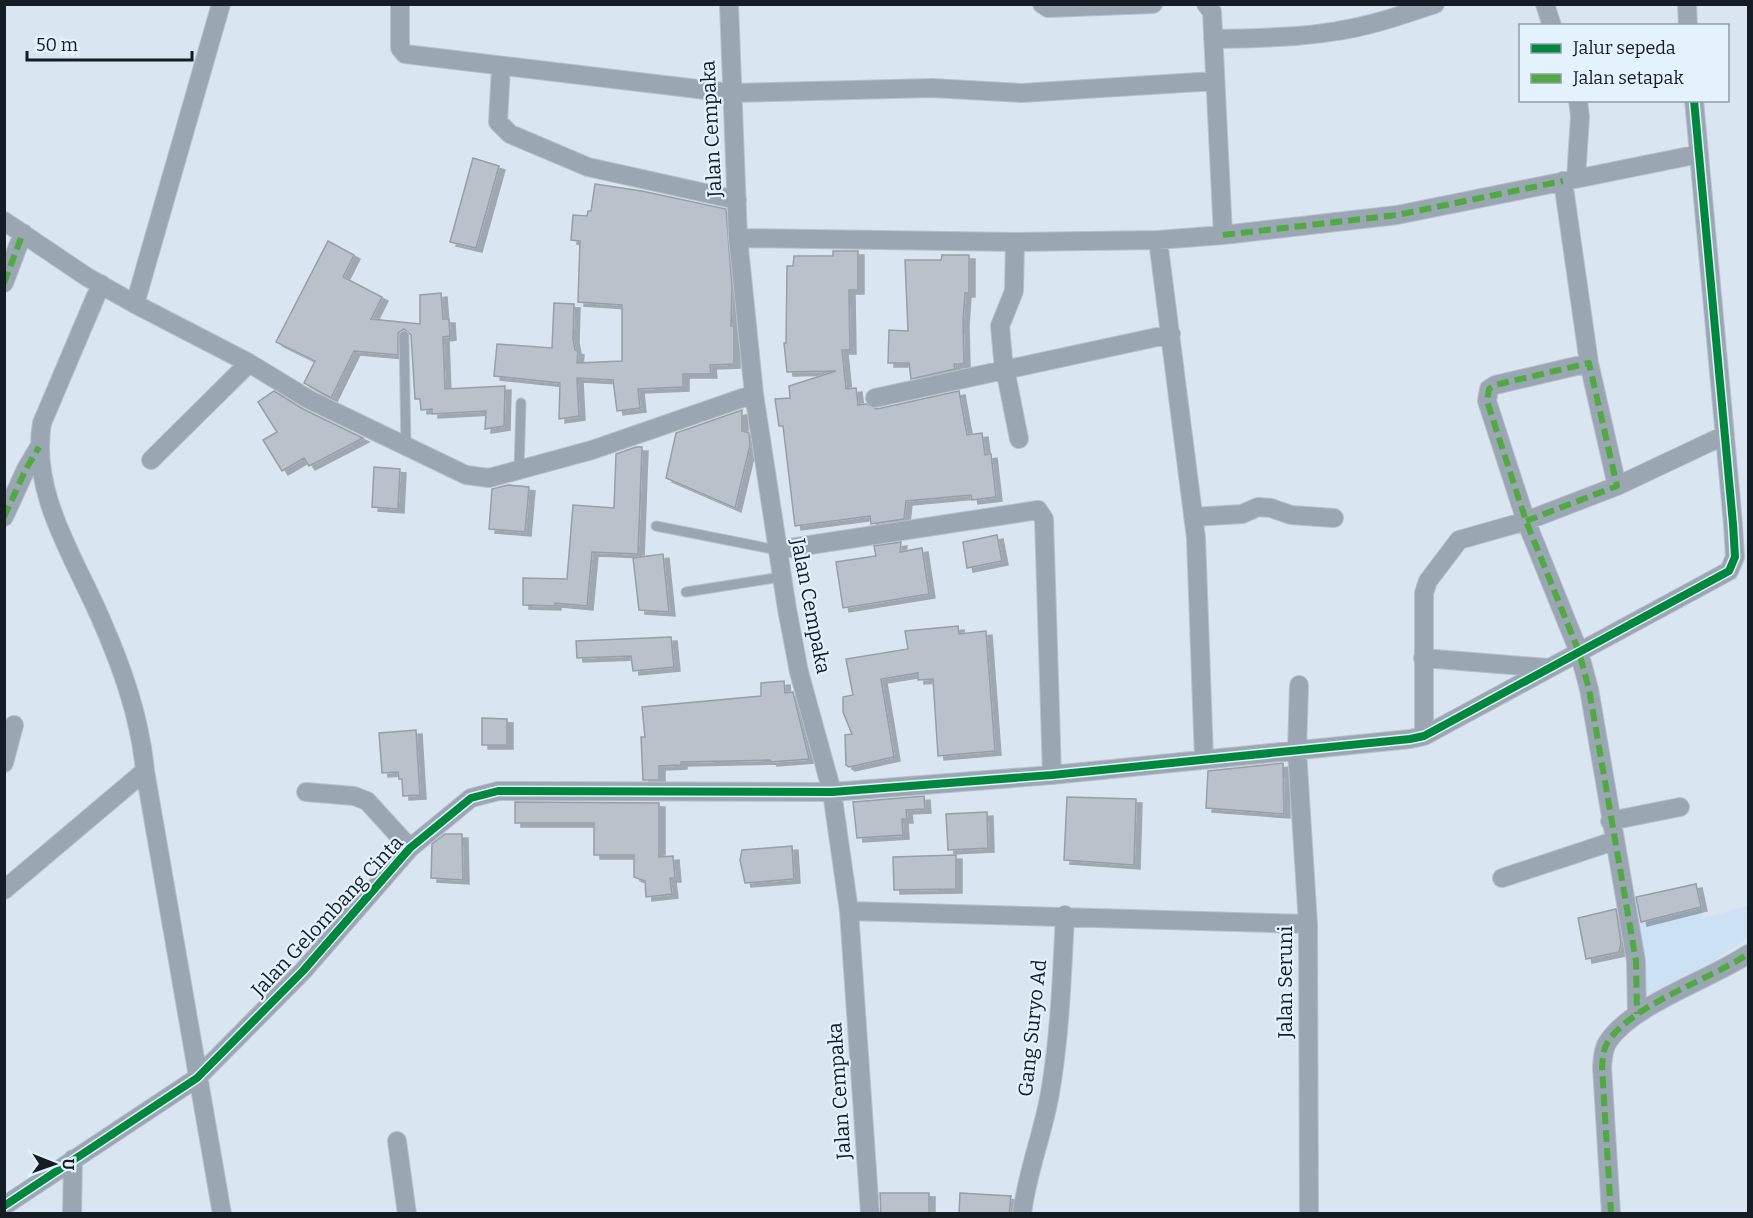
<svg xmlns="http://www.w3.org/2000/svg" width="1753" height="1218" font-family="Bitter,serif">
<style>
.built{fill:#cce1f4}
.building{fill:#b9c2cb;stroke:#969fa7;stroke-width:1.5;filter:url(#shadow)}
.lines{fill:none;stroke-linecap:round;stroke-linejoin:round}
.lane-casing{stroke:#b7c1ca;stroke-width:11}
.street-casing{stroke:#b7c1ca;stroke-width:20}
.lane{stroke:#9aa6b1;stroke-width:9}
.street{stroke:#9aa6b1;stroke-width:18}
.quiet{stroke:#51a944;stroke-width:6;stroke-dasharray:12 6;stroke-linecap:butt}
.cycleway-casing{stroke:#e4f2fe;stroke-width:11}
.cycleway{stroke:#00873e;stroke-width:8}
.labels{text-anchor:middle;stroke-width:4.5;stroke-linejoin:round;paint-order:stroke}
.street-label{font-size:20px;fill:#151d24;stroke:#e4f2fe}
</style>
<defs>
<filter id="shadow"><feDropShadow dx="6" dy="4" stdDeviation="0" flood-color="#0004"/></filter>
</defs>
<rect width="100%" height="100%" fill="#d9e5f0"/>
<path class="built" d="M1696,884L1703,918L1748,906V937L1717,959L1644,998L1628,900Z"/>
<path class="building" d="M473,158L499,166L476,248L450,242Z
M595,184L642,191L726,209L732,287L731,326H734V364L710,365L711,374H683V387L638,389L640,408L617,411L613,380L577,378L579,416L559,419L560,383L494,376L497,344L552,348L554,303L574,304L573,339L575,350L578,351L577,363L622,361V305L578,302L580,241L571,240L573,215L587,216L588,211H591Z
M328,241L354,255L343,277L382,297L371,319L420,324V295L441,293L443,319H449L450,336L443,337L445,389L505,386L504,426L485,429L486,411L432,414V409L421,410L420,399H415L411,335L404,329L398,333V355L354,351L331,398L304,383L315,361L276,342Z
M833,251H858V290H849L850,350H842L846,389L856,388L858,405L866,404L877,409L959,391L967,435L982,433L985,455L991,454L996,497L972,500L971,495L906,501L904,519L871,524L870,516L795,526L783,426H779L775,399L790,398L789,386L836,371L787,372L784,343H786L787,266H793L794,256H833Z
M942,255H969V293H965L963,322L964,364H954L955,369L911,379L909,363H888L889,330L908,331L905,260H941Z
M274,391L303,409L363,438L309,466L304,458L282,471L263,440L277,432L258,402Z
M742,410V431L749,433L750,445L735,508L666,478L676,433Z
M636,447H642L638,554L592,552L587,606L555,603V606L523,605V578L567,579L573,505L614,508L616,454Z
M374,467L400,469L398,509L372,507Z
M508,485L529,487L525,532L489,529L492,489Z
M997,535L1002,561L967,568L963,542Z
M901,542L900,552L922,548L929,594L843,608L836,562L876,556L874,546Z
M663,554L669,612L639,610L633,558Z
M958,626L959,634L986,631L995,751L938,756L933,679L918,680V673L881,679L894,757L849,767L846,765L845,735L852,734L843,712V697L853,695L846,659L908,649L905,631Z
M671,637L674,667L633,671L631,656L577,658L576,641Z
M784,681L785,693L793,692L809,759L771,762L770,760L681,762V765L659,766V780H643L641,737H645L642,707L761,696V683Z
M482,718L507,719V745H482Z
M416,730L420,795L403,796L402,779H399L398,772L382,773L379,733Z
M1283,763L1284,814L1206,808L1208,771Z
M924,796L925,809L906,810L907,819H902L903,835L857,838L853,802Z
M1067,797L1136,799L1134,865L1064,860Z
M515,802L659,803V857L673,856L675,878H670L672,894L646,897L645,881L634,877V855H594V823H515Z
M987,812L988,848L948,850L946,814Z
M445,834H462L463,880L431,878L432,844Z
M792,846L794,879L745,883L740,860L742,850Z
M956,855V889L894,890L893,857Z
M1696,884L1701,907L1641,922L1636,897Z
M1616,909L1621,943L1619,952L1586,959L1578,918Z
M880,1193H929V1214H881Z
M960,1193L1011,1196L1009,1214H959Z"/>
<g class="lines">
<g class="lane-casing">
<path id="lane" d="M404,336L406,447
M519,470L521,403
M656,526L777,550
M686,592L781,577"/>
</g>
<g class="street-casing">
<path id="street" d="M400,4V48L405,54L731,93L932,88L1022,93L1215,81
M729,4L738,238L754,394L787,609L799,672L832,792L849,911L870,1214
M1042,4L1048,8L1153,4
M1206,4L1212,12L1223,235
M1545,4L1552,26
M1687,4L1688,26
M1213,39C1255,38 1296,38 1337,31C1371,26 1402,15 1435,4
M501,67L498,122L510,134L588,167L737,200
M1576,178L1580,117L1578,100
M1563,181L1589,363
M4,221L87,277L135,304L249,363L308,399L466,475L489,478L592,450L754,394
M738,238L1015,242L1158,240L1223,235L1397,215L1699,154
M1158,240L1196,538L1204,759
M1015,242L1014,291L1000,326L1003,359L1019,439
M4,283L23,233
M101,284L42,423C30,492 74,557 100,617C122,667 140,717 145,771L222,1214
M135,304L221,4
M875,398L1171,334
M151,460L249,363
M1617,486L1725,435
M4,517L26,469L39,447
M1193,517L1242,514L1258,507L1271,508L1291,515L1334,518
M777,550L1038,510L1044,519L1052,775
M1423,658L1549,668
M1299,685L1297,751L1308,924L1309,1214
M1424,736V593L1428,581L1459,540L1526,521L1617,486L1589,363L1495,385L1489,389L1487,401L1526,521L1579,652L1589,689L1636,961L1637,1014
M4,763L14,725
M306,792L354,796L367,801L410,848
M1610,821L1680,807
M1502,878L1614,841
M4,890L145,771
M849,911L1308,924
M397,1141L407,1214
M4,1206L197,1078L303,971L410,848L471,798L498,791L832,792L1052,775L1410,739L1424,736L1729,571L1735,557L1733,524L1694,100
M72,1214L73,1159
M1022,1214C1027,1172 1043,1134 1050,1093C1060,1035 1062,975 1065,915
M1611,1214L1602,1067C1603,1057 1603,1048 1609,1040C1636,1003 1709,980 1748,954"/>
</g>
<use href="#lane" class="lane"/>
<use href="#street" class="street"/>
<path class="quiet" d="M1223,235L1397,215L1563,181
M4,283L23,233
M4,517L26,469L39,447
M1526,521L1617,486L1589,363L1495,385L1489,389L1487,401L1526,521L1579,652L1589,689L1636,961L1637,1014
M1611,1214L1602,1067C1603,1057 1603,1048 1609,1040C1636,1003 1709,980 1748,954"/>
<g class="cycleway-casing">
<path id="cycleway" d="M4,1206L197,1078L303,971L410,848L471,798L498,791L832,792L1052,775L1410,739L1424,736L1729,571L1735,557L1733,524L1694,100"/>
</g>
<use href="#cycleway" class="cycleway"/>
</g>
<g class="labels">
<g class="street-label">
<text transform="translate(711 129) rotate(-93)" y="7">Jalan Cempaka</text>
<text transform="translate(811 606) rotate(79)" y="7">Jalan Cempaka</text>
<text transform="translate(327 916) rotate(-47)" y="7">Jalan Gelombang Cinta</text>
<text transform="translate(1285 982) rotate(-90)" y="7">Jalan Seruni</text>
<text transform="translate(1032 1028) rotate(-84)" y="7">Gang Suryo Ad</text>
<text transform="translate(839 1091) rotate(-94)" y="7">Jalan Cempaka</text>
</g>
</g>
<rect width="1753" height="1218" fill="none" stroke="#151d24" stroke-width="12"/>
<rect x="1519" y="24" width="210" height="78" fill="#e4f2fe" stroke="#919da7" stroke-width="1.5"/>
<rect x="1531" y="44" width="30" height="9" fill="#00873e" stroke="#919da7" stroke-width="1.5"/>
<text x="1573" y="54" font-size="18" fill="#151d24">Jalur sepeda</text>
<rect x="1531" y="74" width="30" height="9" fill="#51a944" stroke="#919da7" stroke-width="1.5"/>
<text x="1573" y="84" font-size="18" fill="#151d24">Jalan setapak</text>
<g transform="translate(54 1164) rotate(91)" stroke="#e4f2fe" stroke-width="4.5" paint-order="stroke">
<path d="M0-4.5L10 22L0 15L-10 22Z" fill="#151d24"/>
<text y="-9" font-size="16" font-weight="bold" text-anchor="middle" fill="#151d24">U</text>
</g>
<path d="M27 51v9h165v-9" fill="none" stroke="#151d24" stroke-width="3"/>
<text x="36" y="51" font-size="18" fill="#151d24" stroke="#e4f2fe" stroke-width="4.5" paint-order="stroke">50 m</text>
</svg>
